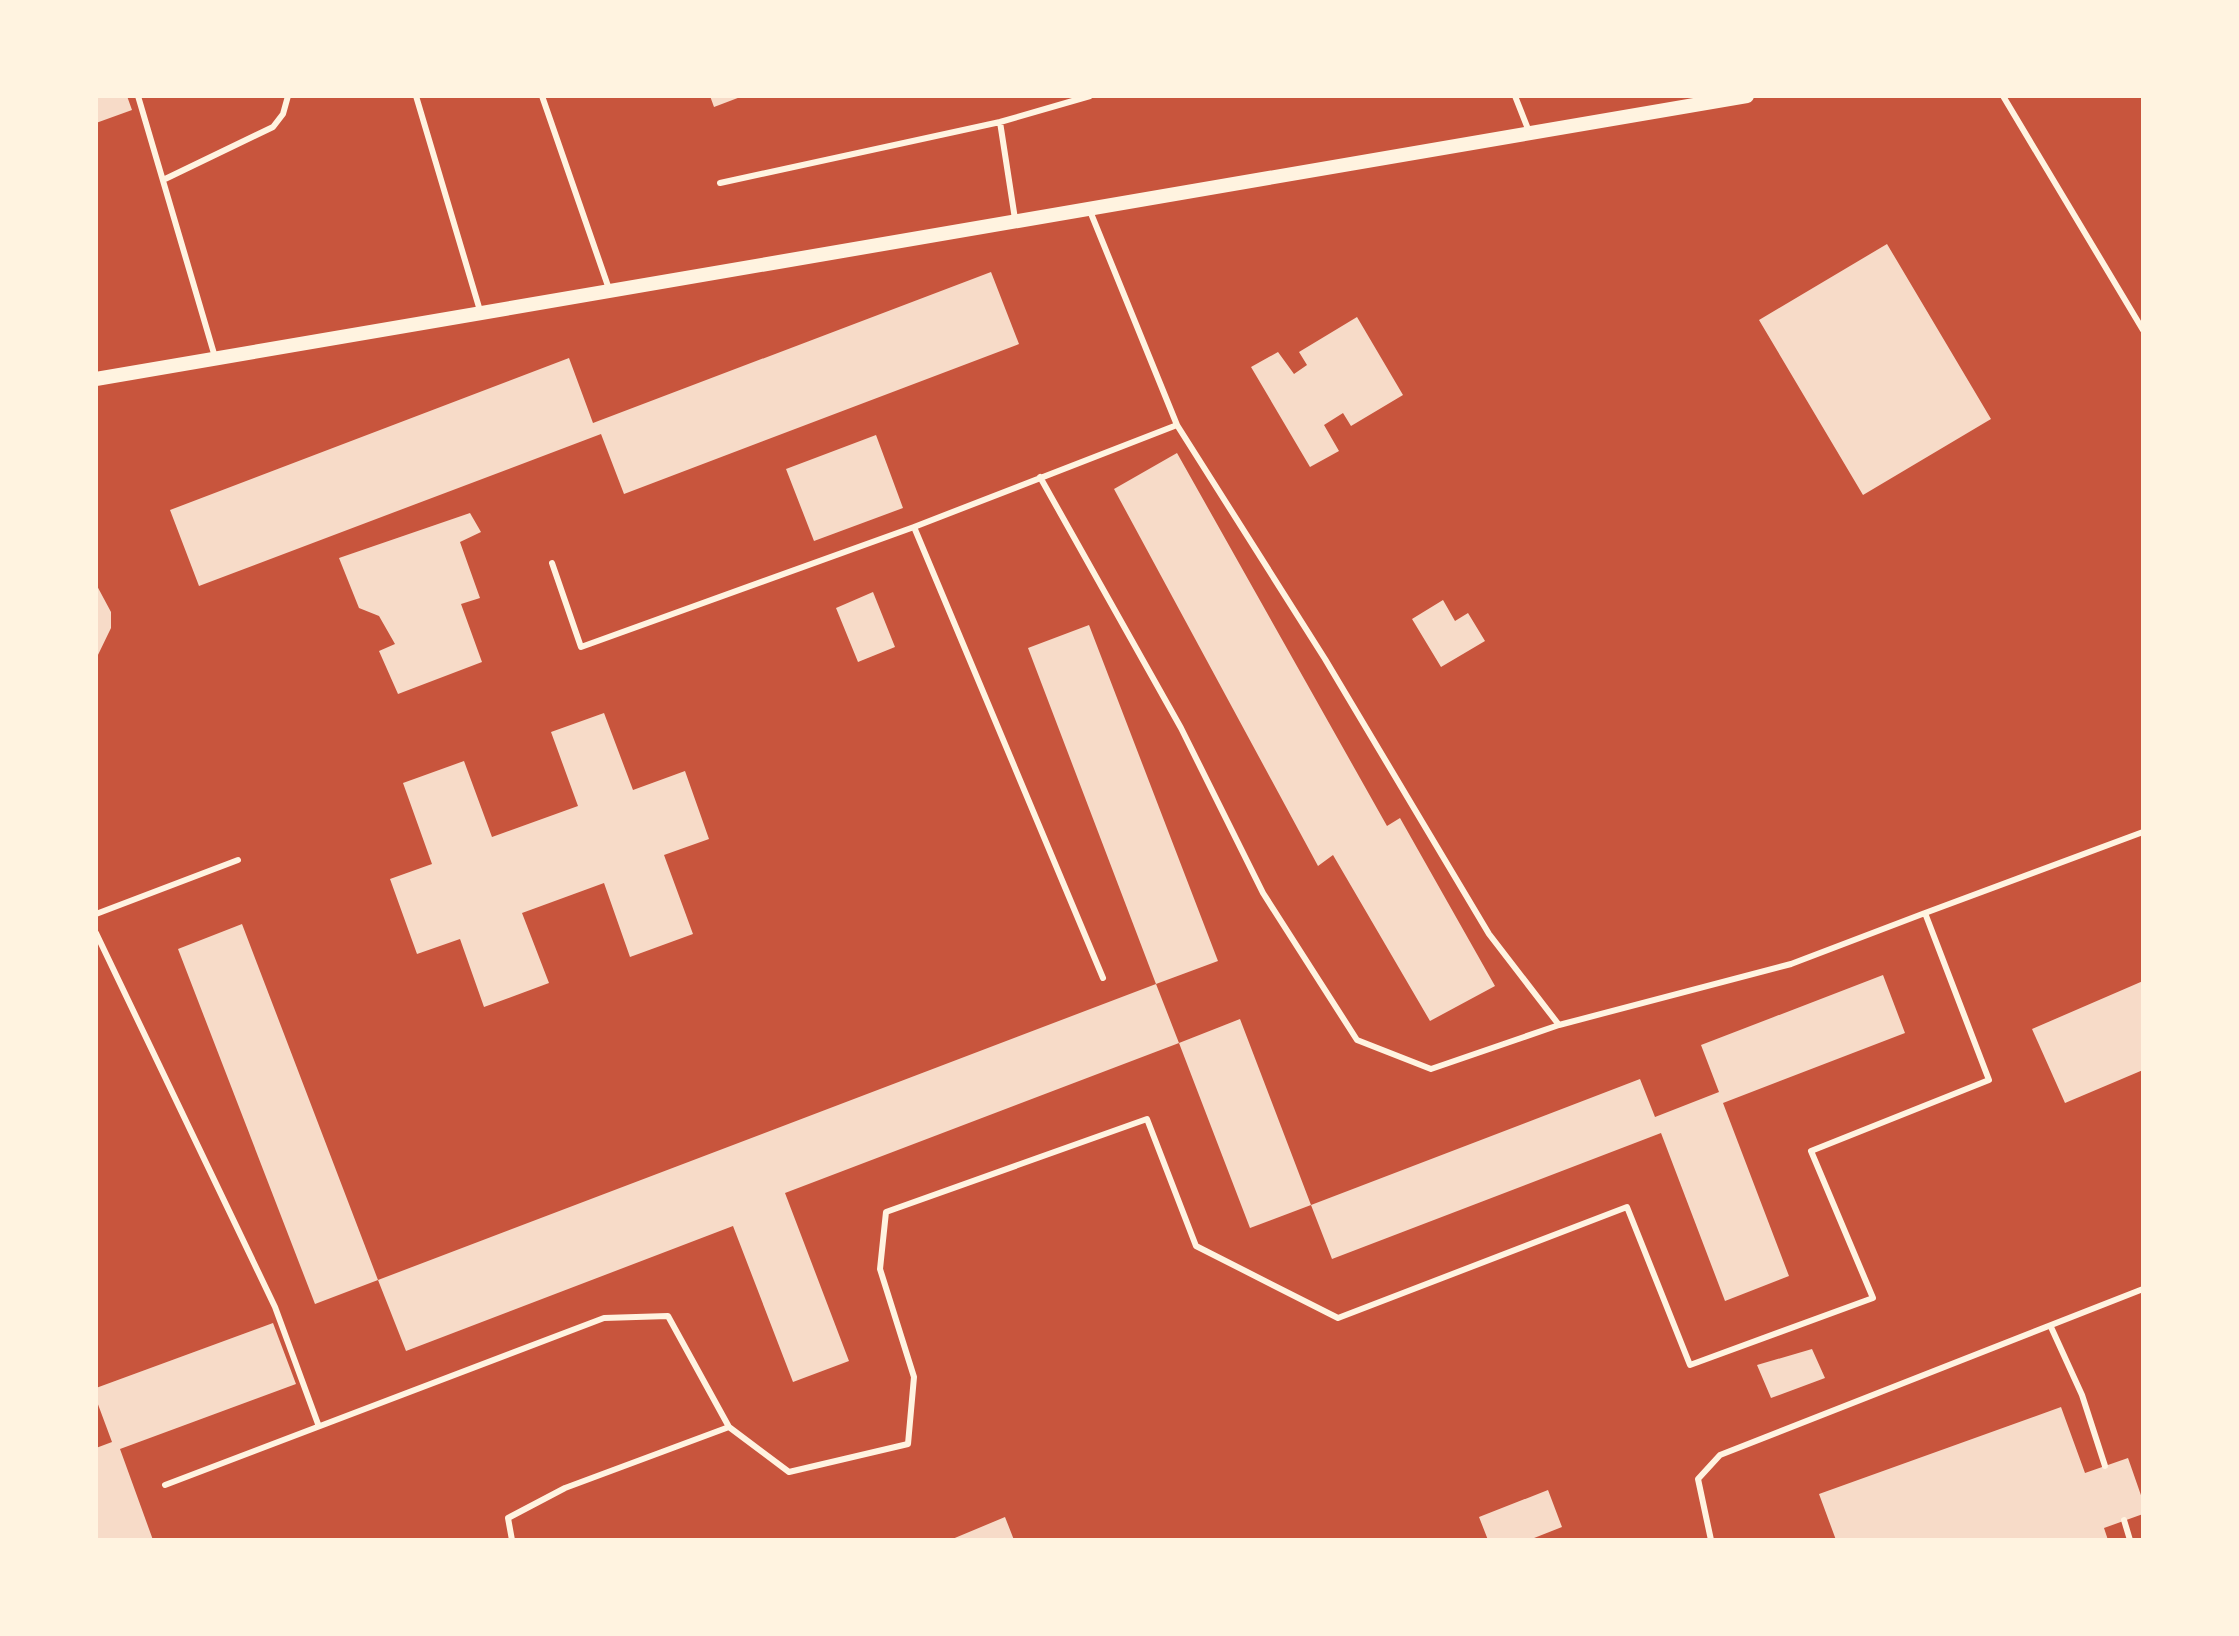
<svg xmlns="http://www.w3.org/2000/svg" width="2239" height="1636" font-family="Bitter,serif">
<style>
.building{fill:#f7dbc8}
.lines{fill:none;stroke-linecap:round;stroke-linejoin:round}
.service{stroke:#fff3e0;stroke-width:6}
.tertiary{stroke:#fff3e0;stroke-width:14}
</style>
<rect width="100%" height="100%" fill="#c8553d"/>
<path class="building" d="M96,96H127L132,110L96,123Z
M710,96H743L714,107Z
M1887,244L1991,419L1863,495L1759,320Z
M991,272L1019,344L624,494L601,434L199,586L170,510L569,358L593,423Z
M1357,317L1403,395L1351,426L1343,413L1324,425L1339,451L1310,467L1251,367L1278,352L1294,374L1307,365L1299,352Z
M876,435L903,508L814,541L786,469Z
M1177,453L1387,826L1400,818L1495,986L1430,1021L1333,855L1318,866L1114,489Z
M470,513L481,532L460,542L480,598L461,604L482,662L398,694L379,651L395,644L379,616L359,608L339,558Z
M96,584L111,612V628L96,659Z
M873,592L895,647L858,662L836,608Z
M1443,600L1455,621L1468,613L1485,641L1441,667L1412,619Z
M1089,625L1218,961L1156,984L1028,648Z
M604,713L633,790L685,771L709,839L664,855L693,934L630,957L604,883L522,913L549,983L484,1007L460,939L417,954L390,879L432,864L403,783L464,761L492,837L578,806L551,732Z
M242,924L378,1280L315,1304L178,949Z
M1883,975L1905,1033L1723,1103L1789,1276L1725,1301L1661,1133L1332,1259L1311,1205L1640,1079L1655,1117L1719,1092L1701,1045Z
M2143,981V1070L2065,1103L2032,1029Z
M1156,984L1179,1043L1240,1019L1311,1205L1250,1228L1179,1043L785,1193L849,1361L793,1382L733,1226L406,1351L378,1280Z
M273,1323L296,1384L120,1449L153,1540H96V1448L112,1442L96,1399V1388Z
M1812,1349L1825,1378L1771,1398L1757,1365Z
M2061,1407L2085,1473L2128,1458L2143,1501V1514L2104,1528L2108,1540H1836L1819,1494Z
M1548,1490L1562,1527L1529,1540H1488L1479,1517Z
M1005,1517L1014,1540H950Z"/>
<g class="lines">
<path class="service" d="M138,96L215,357
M416,96L481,314
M542,96L609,289
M1515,96L1530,134
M2003,96L2143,330
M1000,122L1015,219
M163,180L273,127L283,114L288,96
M720,183L1000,122L1090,96
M1177,425L1325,659L1489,934L1559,1025L1791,964L1925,913
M1040,477L1181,728L1263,893L1357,1040L1431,1069L1559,1025
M914,527L1103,978
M552,563L581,647L914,527L1177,425L1090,211
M96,914L238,860
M96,933L275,1307L318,1424
M2051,1327L2082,1395L2105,1466
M165,1485L604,1318L668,1316L729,1427L789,1472L908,1444L914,1377L880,1269L886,1212L1147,1119L1196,1246L1338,1318L1627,1207L1690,1365L1873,1298L1811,1151L1989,1080L1925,913L2143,832
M2124,1520L2130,1540
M512,1540L508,1518L565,1488L729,1427
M1711,1540L1698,1479L1720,1455L2143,1289"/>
<path class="tertiary" d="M96,379L1747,96"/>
</g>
<rect width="2239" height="1636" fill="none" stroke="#fff3e0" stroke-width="196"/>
</svg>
